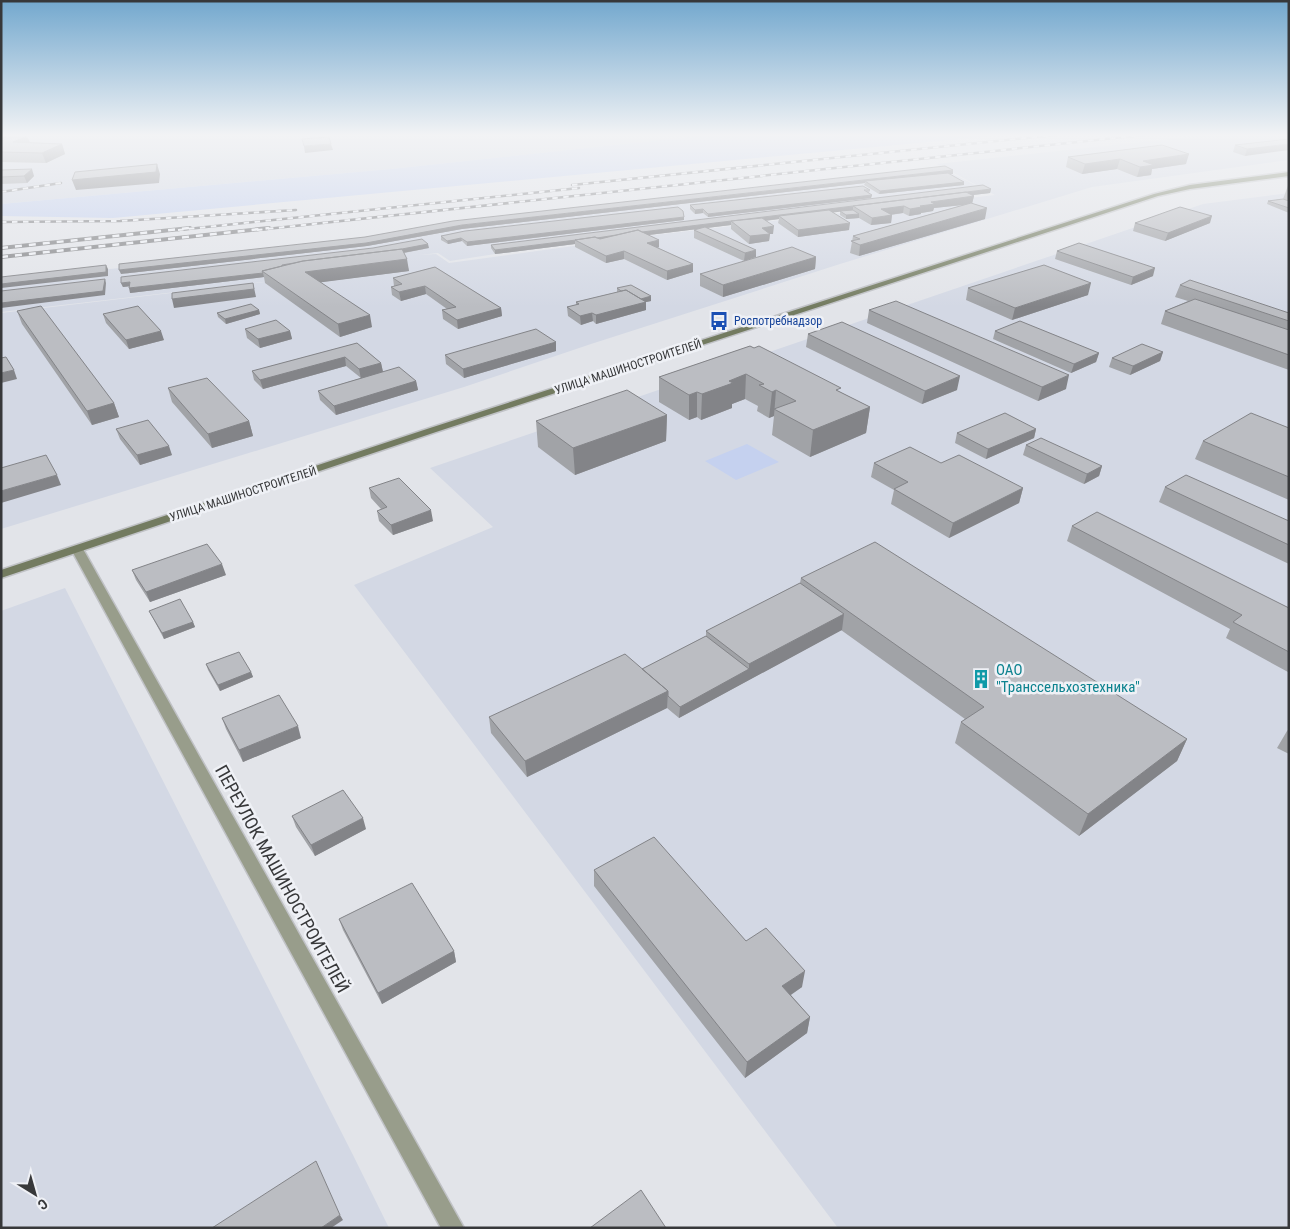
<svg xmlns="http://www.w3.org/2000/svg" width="1290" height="1229" font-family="'Roboto Condensed',sans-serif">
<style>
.built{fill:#d3d8e4}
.green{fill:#c5d1ef}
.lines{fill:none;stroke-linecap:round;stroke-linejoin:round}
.minor-casing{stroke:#c0c2c6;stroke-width:3}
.secondary-casing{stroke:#c0c2c6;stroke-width:3}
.minor{fill:#989d8b;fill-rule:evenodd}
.secondary{fill:#737b60;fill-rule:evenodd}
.rail-far1-casing{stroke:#838487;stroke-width:2.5}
.rail-casing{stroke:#838487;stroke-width:4}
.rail-far1{stroke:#eff1f6;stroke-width:2;stroke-dasharray:5.5;stroke-linecap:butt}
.rail{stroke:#eff1f6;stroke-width:2.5;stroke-dasharray:7;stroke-linecap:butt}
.wall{fill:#a1a3a7}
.shaded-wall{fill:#838488}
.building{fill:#bbbdc2;stroke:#838488}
.labels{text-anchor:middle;stroke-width:5;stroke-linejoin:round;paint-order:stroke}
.far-transit-label{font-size:12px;fill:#164399;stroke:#eff1f6;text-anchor:start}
.far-street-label{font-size:12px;fill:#37383a;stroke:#eff1f6}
.culture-label{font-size:15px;fill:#0d838f;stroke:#eff1f6;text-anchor:start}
.near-street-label{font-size:18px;fill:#37383a;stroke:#eff1f6}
</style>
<rect width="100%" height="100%" fill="#e2e4e9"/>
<path class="built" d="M1,135H707L391,169L1,204Z
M1208,135H1289V160L1092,187L840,264L591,344L464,387L1,529V313L281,280L1,312V281L365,241L944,169L990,193L495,254L450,261L438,253L419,255L436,254L449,263L646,236L995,195L937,164Z
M1289,193V1228H838L354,585L493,527L430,468L1203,204Z
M65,588L353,1155L389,1228H1V611Z"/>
<path class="green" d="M707,135H1004L113,218L1,216V204L391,169Z
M747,444L779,462L736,480L705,461Z"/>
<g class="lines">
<g class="minor-casing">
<path id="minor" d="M77,546L83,549L464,1228H441L71,549Z"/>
</g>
<g class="secondary-casing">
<path id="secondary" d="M1289,172V176L1190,189L1158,196L436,432L1,578V570L430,428L1154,194L1190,185Z"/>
</g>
<use href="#minor" class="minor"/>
<use href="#secondary" class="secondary"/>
<g class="rail-far1-casing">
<path id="rail-far1" d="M572,185L1055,135
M1,192L61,183
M1,222L120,221L296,210
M178,230L579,188
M257,230L1143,135"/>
</g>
<g class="rail-casing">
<path id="rail" d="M1,248L190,228
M1,257L269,228"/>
</g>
<use href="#rail-far1" class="rail-far1"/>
<use href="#rail" class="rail"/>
</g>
<path class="wall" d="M1289,139L1245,156L1233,152L1235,145Z
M1,141L62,144L65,154L46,163L1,162Z
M1162,145L1186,164L1152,169L1151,175L1137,177L1117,169L1082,174L1066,167L1068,157Z
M1,170L34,176L27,183L1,184Z
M953,170V174H949L964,182V185L879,194L864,185L865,183L462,229L367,246L121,274L365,237Z
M1289,183V213L1267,204L1268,201L1283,199Z
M991,189L990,193L971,195L974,196L972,203L985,219L859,256L850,253L853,236L963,205L934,208L933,211L921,213V214L909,216L903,213L891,215H892L891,223L871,225L859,218L846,219L840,215V211L833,212L849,230L798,237L778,223L779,219L766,221L773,234H770L769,241L749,244L731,229V225L707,228L756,257L744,261L694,238V230L697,229L649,235L659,247L658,248L693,264V272L667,280L624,259L606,263L575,247V244L495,254L491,248V245Z
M870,190L869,193L872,195L871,198L708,217L703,213L695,214L690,209V205Z
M684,217V220L467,246L462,241L448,244L441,240V236Z
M1135,223H1210L1165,241L1133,231Z
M429,248L404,253L409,271L321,282L372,327L340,337L265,283L264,277L130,293V286L123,287L121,283Z
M1057,251L1153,276L1131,285L1055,259Z
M816,257L815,269L723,297L700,286V274Z
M435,267L501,308L502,316L458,329L443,319L442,310L447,309L426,294L401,301L392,295L391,287L394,286L393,278Z
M1180,285L1289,313V370L1161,324L1165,311L1188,301L1175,297Z
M617,288L651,301L646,302V310L596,324L593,321L581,325L568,316L567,307L576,305V302L617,292Z
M968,288L1088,295L1012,320L966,300Z
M259,310L260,314L226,324L218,317L217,313Z
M869,310L1066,389L1038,401L867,323Z
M17,311L114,403L119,417L92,425L22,324Z
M103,314L164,340L129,349L106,323Z
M245,329L290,331L292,339L260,348L247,338Z
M995,331L1099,353L1096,362L1071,373L993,339Z
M808,334L957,390L922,404L806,347Z
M556,342V351L464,378L446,364L445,355Z
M357,343L381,363L383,372L416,381L418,390L336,415L320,400L318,391L361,378L346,366L263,389L254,380L252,371Z
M750,346L870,407L866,433L810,457L772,435L774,416L769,418L757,411L758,406L745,399L732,404V408L701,420L697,417L689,420L659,402V377Z
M1163,352L1160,361L1130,375L1109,367L1112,358Z
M168,388L249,421L253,436L212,448L172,402Z
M667,415L666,441L575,475L538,447L536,421Z
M1289,428V500L1195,459L1203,441Z
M116,429L172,455L140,465L120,439Z
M1036,429L1034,438L986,459L955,443L957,433Z
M1026,445L1102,466L1099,476L1084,484L1023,455Z
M874,463H941L1023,488L1019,503L949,538L891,504L894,490L871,477Z
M1165,487L1289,521V564L1159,502Z
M369,488L433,521L393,535L379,521L377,511L381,509L371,498Z
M1072,526L1289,608V671L1288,672L1226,638L1230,629L1067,541Z
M132,570L226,575L150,602L136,580Z
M801,578L1187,739L1177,761L1079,836L955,743L961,722L965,719L841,630L679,718L667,708L527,777L491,733L489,717L642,669L706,636V631L800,583Z
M149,611L193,622L195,627L164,639Z
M206,664L251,672L253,677L220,691L208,670Z
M222,718L301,738L243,762L226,729Z
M1289,729V754L1277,748L1287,731Z
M292,816L366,829L315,856L296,827Z
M594,870L746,941L802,987L791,995L810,1017L807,1033L745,1078L594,886Z
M339,919L454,951L456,962L382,1004L343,930Z"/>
<path class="shaded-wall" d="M1,135H13L1,140Z
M27,136L31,145L13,142Z
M62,144L65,154L46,163L42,153Z
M331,144L333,150L305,153L304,146Z
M1289,144V150L1245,156L1247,149Z
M1189,154L1186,164L1152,169L1151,175L1137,177L1140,167L1143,161Z
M1120,159L1117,169L1082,174L1085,164Z
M157,164L160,174L159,183L76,190L72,180Z
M32,169L34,176L27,183L24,176Z
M953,170V174L868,183L865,181V183L462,229L367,246L121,274L119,270L462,225Z
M964,182V185L879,194L880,191Z
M991,189L990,193L858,209L853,206Z
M872,195L871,198L708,217V214Z
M974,196L972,204L934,208L933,211L921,213V214L909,216L910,209L931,202Z
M853,206V210L783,219L779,216V219L735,224L731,221V225L582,243L576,240Z
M904,206L903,213L880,216L881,209Z
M987,208L985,219L859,256L860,245Z
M703,209V213L695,214V210Z
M859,214V218L846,219V215Z
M892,215L891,223L871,225L872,218Z
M1212,216L1210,223L1165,241L1168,233Z
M684,217V220L467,246V242Z
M850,223L849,230L798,237V230Z
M774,226L773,234H770L769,241L749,244L750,236L762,228Z
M461,238L462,241L448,244L447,241Z
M575,240V244L495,254V250Z
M659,240V247L647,251V243Z
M428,244L429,248L381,257L265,273L282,265Z
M756,250V257L744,261L745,253Z
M624,251V259L606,263V256Z
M816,257L815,269L723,297V285Z
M407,259L409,271L308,284L305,272Z
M693,264V272L667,280V271Z
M106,265L108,269V276L1,288V284Z
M1155,268L1153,276L1131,285L1133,277Z
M263,273L264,277L130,293L129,288Z
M105,279L106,283L105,295L1,308V303Z
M130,282L132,286L123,287L121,283Z
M253,283L256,297L174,308L172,299Z
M1091,283L1088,295L1012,320L1015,308Z
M425,286L426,294L401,301L399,292Z
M651,296V301L646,302V310L596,324V315L636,300Z
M501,308L502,316L458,329L457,320Z
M259,310L260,314L226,324L225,319Z
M592,313L593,321L581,325L580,316Z
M370,315L372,327L340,337L338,324Z
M161,331L164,340L129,349L126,340Z
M290,331L292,339L260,348L258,339Z
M556,342V351L464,378L463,369Z
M1163,352L1160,361L1130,375L1133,366Z
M1099,353L1096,362L1071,373L1074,364Z
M345,357L346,366L263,389L260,380Z
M381,363L383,372L361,379L359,369Z
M14,370L17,379L1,383V373Z
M746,374L745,399L732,404V408L701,420L702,394L729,381Z
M1069,375L1066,389L1038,401L1042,387Z
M960,376L957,390L922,404L925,391Z
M416,381L418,390L336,415L334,406Z
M776,390L774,416L769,418L772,392Z
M697,392V417L689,420V395Z
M114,403L119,417L92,425L87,411Z
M870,407L866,433L810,457L813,430Z
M667,415L666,441L575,475L573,448Z
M249,421L253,436L212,448L208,434Z
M1036,429L1034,438L986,459L988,449Z
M169,446L172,455L140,465L137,455Z
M1102,466L1099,476L1084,484L1087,474Z
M57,475L61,485L1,503V491Z
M1023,488L1019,503L949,538L953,523Z
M431,510L433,521L393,535L391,525Z
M222,564L226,575L150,602L146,592Z
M844,614L842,630L679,718L680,707L749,669V664Z
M193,622L195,627L164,639L162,633Z
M251,672L253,677L220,691L218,685Z
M668,691L667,708L527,777L525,761Z
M298,726L301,738L243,762L239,750Z
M1187,739L1177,761L1079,836L1088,814Z
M363,818L366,829L315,856L311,845Z
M454,951L456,962L382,1004L378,993Z
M805,971L802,987L780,1002L782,986Z
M810,1017L807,1033L745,1078L747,1062Z
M340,1215L343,1220L331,1228H321Z"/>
<path class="building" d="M15,135L27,136L13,142L62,144L42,153L1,152V141Z
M329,137L331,144L304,146L302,139Z
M1289,139V144L1247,149L1235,145Z
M1162,145L1189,154L1143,161L1154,165L1140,167L1120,159L1085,164L1068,157Z
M157,164L156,172L72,180L75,172Z
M945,166L953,170L462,225L366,243L119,270V264L365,237L453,221Z
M32,169L24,176L1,177V170Z
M948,173L964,182L880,191L865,181Z
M983,185L991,189L642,232L638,230L616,235L597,238L595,237L575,240H576L495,250L491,245Z
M863,186L870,190H864L872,195L708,214L703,209L695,210L690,205Z
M966,192L974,196L931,202L935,204L920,206L922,207L910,209L904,206L881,209L892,215L872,218L853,206Z
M1283,199L1289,201V208L1268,201Z
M971,203L987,208L860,245L851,241L860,239L853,236Z
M678,207L683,211L684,217L467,242L461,238L447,241L441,236L465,231Z
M1180,207L1212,216L1168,233L1135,223Z
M829,210L850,223L798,230L779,216Z
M853,210L859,214L846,215L840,211Z
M762,218L774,226L762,228L770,234L750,236L731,221Z
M705,227L756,250L745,253L694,230Z
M638,230L659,240L647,243L693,264L667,271L624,251L606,256L575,240L595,237L600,239Z
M422,239L428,244L402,249L303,261L294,263L282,265V266L262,271L263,273L129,288L130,282L121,283V277L373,248Z
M1079,243L1155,268L1133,277L1057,251Z
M792,247L816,257L723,285L700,274Z
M402,249L407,259L305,272L370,315L338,324L262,271L303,261Z
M106,265V272L1,284V277Z
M1044,265L1091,283L1015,308L968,288Z
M435,267L501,308L457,320L442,310L456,307L425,286L399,292L391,287L402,284L393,278Z
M105,279L103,291L1,303V291Z
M1190,280L1289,313V321L1180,285Z
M253,283L254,289L172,299V293Z
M631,285L651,296L641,299L626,290L621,291L617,288Z
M626,290L646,302L596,315L592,313L580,316L567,307L579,304L576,302Z
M1195,299L1289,330V355L1165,311Z
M896,301L1069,375L1042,387L869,310Z
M251,304L259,310L225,319L217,313Z
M41,306L114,403L87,411L17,311Z
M138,306L161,331L126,340L103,314Z
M276,320L290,331L258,339L245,329Z
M1020,321L1099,353L1074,364L995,331Z
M842,322L960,376L925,391L808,334Z
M536,329L556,342L463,369L445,355Z
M357,343L381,363L359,369L345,357L260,380L252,371Z
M1142,344L1163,352L1133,366L1112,358Z
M750,346L754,348L759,346L841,388L836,390L870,407L813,430L774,409L796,401L776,390L772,392L759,385L764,384L746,374L729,381L733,383L702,394L697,392L689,395L659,377Z
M6,357L14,370L1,373V358Z
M399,367L416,381L334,406L318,391Z
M207,378L249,421L208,434L168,388Z
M627,390L667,415L573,448L536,421Z
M1005,413L1036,429L988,449L957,433Z
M1251,413L1289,428V477L1203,441Z
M148,420L169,446L137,455L116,429Z
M1041,438L1102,466L1087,474L1026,445Z
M910,447L941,463L959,455L1023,488L953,523L894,489L908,482L874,463Z
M46,455L57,475L1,491V468Z
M1186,475L1289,521V545L1165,487Z
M399,478L431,510L391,525L377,511L387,507L369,488Z
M1097,512L1289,608V652L1233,622L1242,615L1072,526Z
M875,542L1187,739L1088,814L961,722L984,707L801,578Z
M207,544L222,564L146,592L132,570Z
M800,583L844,614L749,664L706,631Z
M180,599L193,622L162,633L149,611Z
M706,636L749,669L680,707L668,696V691L642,669Z
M239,652L251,672L218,685L206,664Z
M625,654L668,691L525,761L489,717Z
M279,695L298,726L239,750L222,718Z
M343,790L363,818L311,845L292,816Z
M654,837L746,941L766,928L805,971L782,986L810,1017L747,1062L594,870Z
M412,883L454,951L378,993L339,919Z
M316,1161L340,1215L321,1228H212Z
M641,1190L666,1228H590Z"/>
<linearGradient id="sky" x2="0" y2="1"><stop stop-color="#73a8ce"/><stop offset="0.44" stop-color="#f2f3f5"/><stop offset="1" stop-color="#f2f3f5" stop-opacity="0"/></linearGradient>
<rect width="1290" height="307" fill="url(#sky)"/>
<defs>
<g id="bus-bare" transform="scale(1.5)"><path d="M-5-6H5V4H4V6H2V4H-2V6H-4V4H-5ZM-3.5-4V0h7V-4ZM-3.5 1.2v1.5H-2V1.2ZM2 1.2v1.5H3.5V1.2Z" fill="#1a4fb4" stroke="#eff1f6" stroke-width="2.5" paint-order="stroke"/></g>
<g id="building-bare" transform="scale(1.5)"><path d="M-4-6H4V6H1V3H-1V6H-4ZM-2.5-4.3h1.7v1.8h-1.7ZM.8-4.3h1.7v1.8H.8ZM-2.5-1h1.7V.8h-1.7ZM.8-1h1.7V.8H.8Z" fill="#0f9aa8" stroke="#eff1f6" stroke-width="2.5" paint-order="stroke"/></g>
</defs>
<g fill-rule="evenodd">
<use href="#bus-bare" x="719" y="321"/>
<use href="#building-bare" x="981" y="679"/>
</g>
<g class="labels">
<g class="far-transit-label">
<text x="734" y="325">Роспотребнадзор</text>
</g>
<g class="far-street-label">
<text transform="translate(628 367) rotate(-18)" y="4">УЛИЦА МАШИНОСТРОИТЕЛЕЙ</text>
<text transform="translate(243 494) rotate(-18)" y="4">УЛИЦА МАШИНОСТРОИТЕЛЕЙ</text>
</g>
<g class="culture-label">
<text x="996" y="675">ОАО<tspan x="996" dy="17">"Транссельхозтехника"</tspan></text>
</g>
<g class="near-street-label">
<text transform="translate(282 879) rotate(61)" y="6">ПЕРЕУЛОК МАШИНОСТРОИТЕЛЕЙ</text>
</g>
</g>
<rect width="1290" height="1229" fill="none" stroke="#37383a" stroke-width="5"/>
<g transform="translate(35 1194) rotate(143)" stroke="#eff1f6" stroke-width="4" paint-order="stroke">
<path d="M0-4L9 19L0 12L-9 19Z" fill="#37383a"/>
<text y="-8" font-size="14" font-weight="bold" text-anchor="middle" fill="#37383a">С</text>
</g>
</svg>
